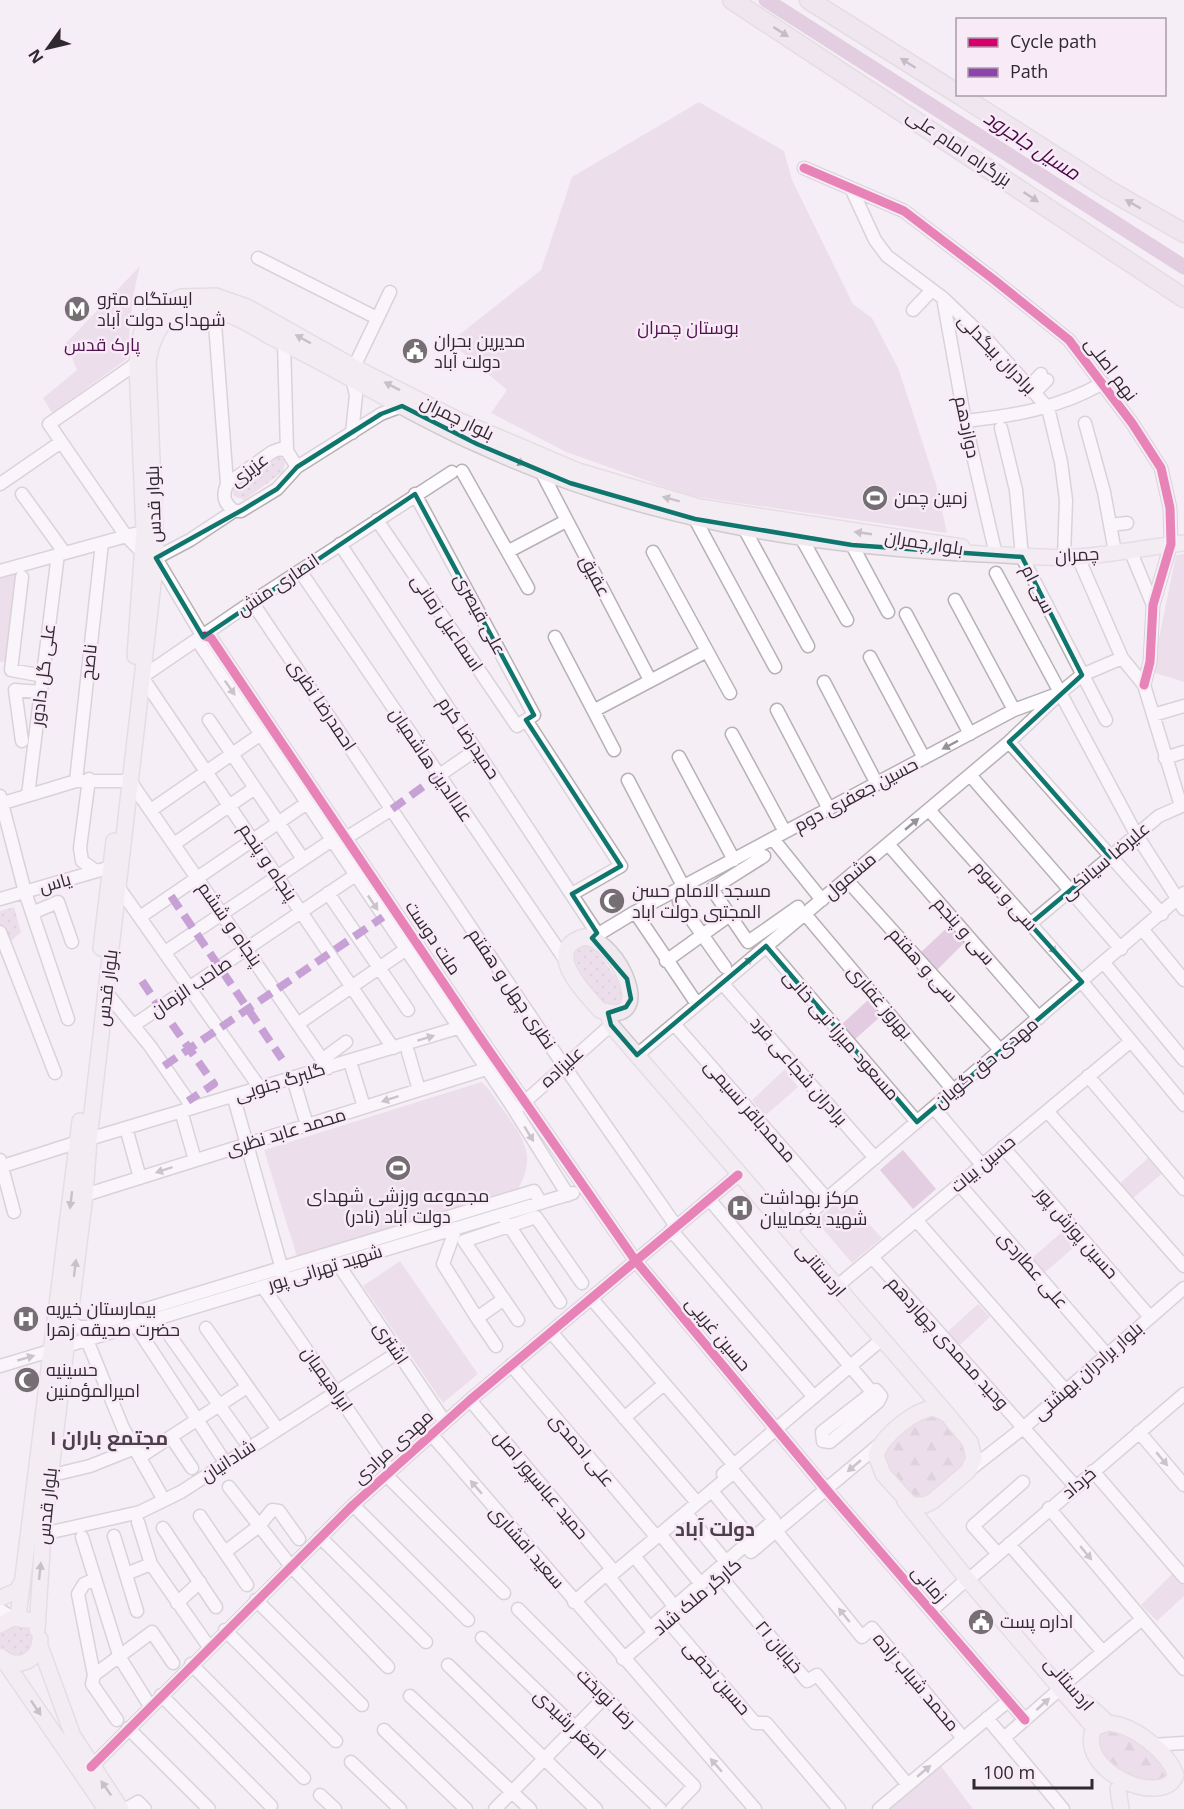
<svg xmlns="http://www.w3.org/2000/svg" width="1184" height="1809" font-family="'Open Sans',Cairo,sans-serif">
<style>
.grass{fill:url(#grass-dots)}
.forest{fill:url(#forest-firs)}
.park{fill:#e3cbe1}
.water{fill:#c9a4c7}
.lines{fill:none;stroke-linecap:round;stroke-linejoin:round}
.river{stroke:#c9a4c7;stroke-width:15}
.minor-casing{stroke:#b7b1b6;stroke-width:15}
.major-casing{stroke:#cecacd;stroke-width:18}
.highway-casing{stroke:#cecacd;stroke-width:21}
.minor{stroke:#fefcfe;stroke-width:12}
.major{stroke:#f0e9ef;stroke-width:15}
.highway{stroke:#e7dbe6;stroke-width:18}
.quiet{stroke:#8e44ad;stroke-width:8;stroke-dasharray:15 8;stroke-linecap:butt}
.cycleway-casing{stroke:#f9eaf8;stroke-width:13}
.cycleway{stroke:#d6006c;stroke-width:9}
.oneway{fill:#8b828a}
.oneway2{fill:#908a8f}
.oneway3{fill:#969396}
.marked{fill:none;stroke:#0f766e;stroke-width:4.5;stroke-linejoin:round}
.labels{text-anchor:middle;stroke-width:5;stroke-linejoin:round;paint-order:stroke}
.street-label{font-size:18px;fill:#2f2a2f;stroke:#f9eaf8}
.poi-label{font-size:18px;fill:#2f2a2f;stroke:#f9eaf8;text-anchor:start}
.park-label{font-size:18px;fill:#4e124d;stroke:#f9eaf8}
.water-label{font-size:20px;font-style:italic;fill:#470946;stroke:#f9eaf8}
.neighbourhood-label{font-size:20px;font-weight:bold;fill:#4c404b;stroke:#f9eaf8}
</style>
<defs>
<pattern id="grass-dots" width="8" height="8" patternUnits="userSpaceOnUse" patternTransform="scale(1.5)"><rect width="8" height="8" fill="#e3cbe1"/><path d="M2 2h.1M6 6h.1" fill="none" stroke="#c3aec1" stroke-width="1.8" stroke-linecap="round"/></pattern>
<pattern id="forest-firs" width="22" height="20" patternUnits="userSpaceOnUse" patternTransform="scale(1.5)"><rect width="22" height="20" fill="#e3cbe1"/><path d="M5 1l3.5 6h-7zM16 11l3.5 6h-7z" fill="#c3aec1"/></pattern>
</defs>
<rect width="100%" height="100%" fill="#f6eef5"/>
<path class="grass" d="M278,455L285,460L283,472L244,500L234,496L232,485Z
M14,907L21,932L0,951V911Z
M587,943L595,948L625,991L621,1004L615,1007L600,1002L571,963L573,949Z
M5,1623L30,1625L37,1637L25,1659L0,1652V1628Z"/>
<path class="forest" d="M932,1415C945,1420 967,1440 967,1455C968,1467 929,1501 918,1500C906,1499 898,1483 891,1475C886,1469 881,1463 883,1455C886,1442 920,1417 932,1415Z
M1116,1728L1158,1755L1169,1770L1167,1784L1123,1786L1096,1744L1099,1730Z"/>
<path class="park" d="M699,102L784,151L792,180L853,304L872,318L899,370L936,484L947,533L690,496L566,452L491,413L507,390L450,342L541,270L572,177Z
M140,266L133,296L127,359L52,413L43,398L77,370L66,343Z
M1184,554V682L1152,672L1176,555Z
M19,572L10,661L0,662V578Z
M950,925L965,942L936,971L919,954Z
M868,1000L881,1016L853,1041L840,1026Z
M785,1069L798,1087L765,1116L752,1100Z
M481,1082C490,1088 495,1099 502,1108C522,1137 538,1154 518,1189L297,1257L264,1150Z
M1148,1158L1163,1173L1132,1199L1119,1184Z
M843,1196L882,1238L852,1263L816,1221Z
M1064,1230L1077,1245L1044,1273L1032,1258Z
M400,1261L478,1374L443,1403L363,1286Z
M978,1304L990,1317L960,1345L947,1332Z
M1173,1573L1184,1583V1596L1157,1621L1141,1605Z
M941,1766L973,1809H890Z"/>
<path class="water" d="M903,1150L936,1189L913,1209L880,1170Z"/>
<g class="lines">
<path class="river" d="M766,0L1184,267"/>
<g class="minor-casing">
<path id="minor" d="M804,168L904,211L993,279L1069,340L1132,423L1161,468L1170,508L1171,544L1153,605L1150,662L1144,685
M851,188L875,240L887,256L943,298L989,342L1048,408L1061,462L1066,500L1064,557
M258,258L377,318
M943,298L965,421L996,555
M214,310L227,484
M913,310L932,290
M284,343L287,451
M144,362L137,363L49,424L126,536L143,553L156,558L203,637
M354,367L390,292
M1029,387L1041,374
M1034,393L1047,380
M965,421C1014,416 1059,408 1103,383
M1085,423L1104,492L1115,552
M1001,428L1016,490L1022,557L1106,720
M352,433L356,395L352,379
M297,467L287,451L280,449L272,452L227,484C222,496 224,503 234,511H241L277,489L297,467L381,414L402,406
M462,471L528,588
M541,471L650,680
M0,484L61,442
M22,494L64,552
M695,519L775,667
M377,520L517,726L534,715L415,494
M1110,525L1127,523
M745,530L808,646
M802,539L847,620
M340,544L597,933
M852,545L888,612
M1130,550L1153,605
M509,551L566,521
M653,552L730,693
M1078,557L1122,658L1144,685L1181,806
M156,558L190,540L234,511
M0,571L134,534
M300,571L564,958
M996,573L1136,834L1184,909
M22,577L11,670L43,676
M955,600L1014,710
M252,602L564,1066L676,1226
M906,614L970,734
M205,636L211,638L479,1036L635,1260L826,1489L1025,1720
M555,637L614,750
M201,639V646L510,1103L568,1195
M870,657L924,758
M824,682L877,784
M595,710L707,651
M777,710L829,809
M1153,715L1184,706
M209,720L303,859
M526,720L621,866L572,894
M732,734L785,832
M22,741L15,690L41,692
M1009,742L1162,914
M679,757L734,860
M1165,758L1184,752
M970,775L1121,949
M438,776L476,750
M89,779L80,848L82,861L96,871
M628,780L683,886
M76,781L102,543
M28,795L58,554
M0,796L25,892L68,1019
M0,804L76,781H130L328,1068
M151,810L261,734
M929,810L1082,982L1184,1105
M346,838L392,809
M773,839L822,900
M174,844L255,788
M888,844L1039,1018
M764,856L712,889L748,942L798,907
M846,879L1001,1051
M119,888L260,1088
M328,893L408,1010
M0,899L111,867
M679,902L725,967
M635,912L697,1004
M32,913L58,902L72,942
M805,914L954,1091
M140,917L307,803
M1030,924L1159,816L1184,805
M1143,930L1184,980
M0,932L55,1073
M592,938L635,912L1014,710L1060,693L1082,675L1122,658
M766,946L917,1122
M165,952L332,840
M666,961L730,915
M1104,963L1184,1060
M722,983L875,1158
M106,992L150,1046L193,1108
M299,1023L405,950
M674,1024L827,1199
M134,1025L360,872
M393,1048L142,677L252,602L452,472
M408,1052L419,1090
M637,1055L1009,742L1055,698
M323,1059L346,1042
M352,1068L364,1107
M1088,1076L1184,1189
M295,1085L307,1125
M235,1102L283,1273
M520,1106L611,1025
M934,1108L982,1165
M1047,1111L1184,1266
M183,1118L195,1160
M128,1135L140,1178
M89,1139L464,1026
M1003,1147L1150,1317
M0,1160L14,1212
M0,1167L78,1142
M959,1184L1107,1355
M85,1195L486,1069
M709,1199L872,1392
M916,1220L1066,1391
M506,1221L560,1302
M456,1228L443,1264L477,1318
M671,1230L814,1397
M788,1232L1184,893
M872,1257L1075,1486
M338,1264L445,1422
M263,1287L390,1471
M835,1288L1131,1041
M591,1298L734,1465
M518,1320L464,1241L536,1217L582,1283
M69,1321L79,1327H87L534,1191L541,1203
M135,1325L221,1456
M206,1328L274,1424
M551,1332L694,1499
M170,1336L244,1440
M87,1340L123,1428L160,1493
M496,1346L477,1318L504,1299
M511,1365L654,1534
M0,1366L573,1193
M876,1390L881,1396L878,1402L830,1442L823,1441L822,1432Z
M470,1400L612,1569
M624,1418L664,1384
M1139,1432L1184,1485
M431,1434L755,1809
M171,1437L192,1468
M140,1457L247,1387
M968,1471L1023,1428L1184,1288
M1093,1471L1184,1577
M734,1472L774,1520L650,1628L609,1577Z
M61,1473L90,1466L135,1448
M723,1474L881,1340
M386,1475L504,1593
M229,1487L290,1565L388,1667
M712,1491L752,1540
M353,1505L468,1620
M1049,1508L1184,1669
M686,1513L727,1563
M200,1516L247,1585
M138,1522L151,1564L209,1647
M163,1528L216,1607
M776,1531L862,1637L872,1628L963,1738
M43,1534L140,1512L181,1492L397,1353
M660,1534L701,1584
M114,1536L137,1611
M82,1537L120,1658L150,1706
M320,1537L426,1642
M1009,1544L1103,1652
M225,1552L259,1526L272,1510L279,1511L299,1539
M751,1552L880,1444
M998,1554L973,1526L1023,1482
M634,1556L675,1607
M126,1574L151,1564
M975,1574L1184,1394
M721,1577L807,1681L817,1675L908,1785
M256,1600L362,1705
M574,1602L612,1569
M177,1603L200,1582
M518,1609L694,1786L672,1809
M0,1610L13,1618
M931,1611L967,1579
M668,1621L755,1723H766L839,1809
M225,1630L336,1741
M482,1638L660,1809
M623,1659L661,1627
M191,1664L304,1778
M448,1665L596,1809
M94,1675L78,1594L84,1584L95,1579
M1067,1682L1142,1619
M161,1695L271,1806
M410,1696L530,1809
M987,1718L1063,1809
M117,1720L92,1684L94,1675L152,1632L173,1663
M128,1728L209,1809
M384,1730L466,1809
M1004,1738L1061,1688
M1151,1745L1184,1743
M351,1762L400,1809
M91,1767L353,1505L470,1400L738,1175
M320,1795L335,1809
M126,1809L138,1802L145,1809
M495,1809L605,1697
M879,1809L1008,1701"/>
</g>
<g class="major-casing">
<path id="major" d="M135,656L144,531L137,363L141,334L151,317L165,305L181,297L216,296L247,307L354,367L458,420L578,471L699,507L962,547
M584,937C620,940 658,1029 600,1010C583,992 542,949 584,937Z
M101,948L114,841
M608,1013L611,1025L947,1414
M934,1408L947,1414L970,1442L974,1458L968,1471L933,1501L925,1505H911L883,1474L876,1455C882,1436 914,1410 934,1408Z
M905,1501L967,1579L1094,1728
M0,1598L17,1591L23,1580
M18,1617L80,1121
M0,1625L13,1618L27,1620
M37,1630L43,1534L85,1195L89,1139L156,558L148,362C154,325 172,304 212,310C233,313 255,328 273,338C342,371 407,413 477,444C639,519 807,546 983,554C1015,555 1047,559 1078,557C1114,554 1149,547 1184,543
M40,1646L73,1736L121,1809
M0,1656C17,1671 39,1661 40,1639
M3,1659L106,1809
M1086,1703L1108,1723
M1108,1723C1134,1725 1167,1751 1176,1775C1163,1809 1075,1771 1094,1728Z
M1118,1789L1121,1809"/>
</g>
<g class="highway-casing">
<path id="highway" d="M732,0L1184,298
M809,0L958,94
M958,94L1107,189L1184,233"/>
</g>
<use href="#minor" class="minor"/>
<use href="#major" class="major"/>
<use href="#highway" class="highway"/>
<path class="quiet" d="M392,809L438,776
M171,896L282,1059
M142,981L160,1008
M172,1024L214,1084L188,1101
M164,1066L383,917"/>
<g class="cycleway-casing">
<path id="cycleway" d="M804,168L904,211L993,279L1069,340L1132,423L1161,468L1170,508L1171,544L1153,605L1150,662L1144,685
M205,636L211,638L479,1036L635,1260L826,1489L1025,1720
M91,1767L353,1505L470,1400L738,1175"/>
</g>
<use href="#cycleway" class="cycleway"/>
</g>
<defs><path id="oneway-solid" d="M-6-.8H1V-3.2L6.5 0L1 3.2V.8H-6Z" transform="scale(1.5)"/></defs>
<g class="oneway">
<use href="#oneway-solid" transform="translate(781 32) rotate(33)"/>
<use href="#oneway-solid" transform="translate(908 63) rotate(-148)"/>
<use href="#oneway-solid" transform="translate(1031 197) rotate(34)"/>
<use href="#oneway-solid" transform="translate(1133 204) rotate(-150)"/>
</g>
<g class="oneway2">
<use href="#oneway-solid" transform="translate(303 339) rotate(-151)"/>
<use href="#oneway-solid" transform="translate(392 386) rotate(-153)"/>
<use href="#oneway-solid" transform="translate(517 461) rotate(22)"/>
<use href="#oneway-solid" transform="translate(671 499) rotate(-165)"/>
<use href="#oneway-solid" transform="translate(863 533) rotate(-172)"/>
<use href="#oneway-solid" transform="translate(71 1200) rotate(97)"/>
<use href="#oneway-solid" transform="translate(75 1268) rotate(-83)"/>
<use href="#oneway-solid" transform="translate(40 1571) rotate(-84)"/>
<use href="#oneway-solid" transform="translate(36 1708) rotate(56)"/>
<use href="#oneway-solid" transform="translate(106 1788) rotate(-125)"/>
</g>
<g class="oneway3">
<use href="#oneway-solid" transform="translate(230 688) rotate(55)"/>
<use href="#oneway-solid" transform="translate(950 745) rotate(152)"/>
<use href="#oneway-solid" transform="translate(912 824) rotate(-40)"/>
<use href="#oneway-solid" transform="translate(373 903) rotate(56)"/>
<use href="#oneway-solid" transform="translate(1051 947) rotate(48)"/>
<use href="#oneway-solid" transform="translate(746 963) rotate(-40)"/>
<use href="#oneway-solid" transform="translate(426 1038) rotate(-17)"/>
<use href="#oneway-solid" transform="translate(390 1099) rotate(162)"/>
<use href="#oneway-solid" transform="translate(529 1134) rotate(58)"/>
<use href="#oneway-solid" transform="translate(164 1170) rotate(162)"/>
<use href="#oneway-solid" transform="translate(26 1358) rotate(-16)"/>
<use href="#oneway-solid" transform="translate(1162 1459) rotate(50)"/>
<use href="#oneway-solid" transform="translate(854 1466) rotate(140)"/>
<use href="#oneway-solid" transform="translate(476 1487) rotate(-131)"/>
<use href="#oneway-solid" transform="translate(1086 1553) rotate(50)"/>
<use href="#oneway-solid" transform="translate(844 1615) rotate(-129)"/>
<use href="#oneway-solid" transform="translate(1043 1704) rotate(-42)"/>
<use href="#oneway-solid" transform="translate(716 1765) rotate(-131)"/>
<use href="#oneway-solid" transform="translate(924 1771) rotate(-40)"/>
</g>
<path d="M0 0H1184V1809H0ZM402,406L477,444L570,483L695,519L852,545L1022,557L1082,675L1009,742L1110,857L1030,924L1082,982L917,1122L766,946L637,1055L611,1025L608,1013L626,1007L631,999L627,979L592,938L597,933L572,894L621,866L526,720L534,715L415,494L203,637L156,558L244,509L277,489L297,467L381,414Z" fill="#f6eef5" fill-opacity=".55" fill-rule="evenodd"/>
<path class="marked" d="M402,406L477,444L570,483L695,519L852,545L1022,557L1082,675L1009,742L1110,857L1030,924L1082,982L917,1122L766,946L637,1055L611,1025L608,1013L626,1007L631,999L627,979L592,938L597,933L572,894L621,866L526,720L534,715L415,494L203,637L156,558L244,509L277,489L297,467L381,414Z"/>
<defs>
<g id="metro-disc" transform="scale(1.35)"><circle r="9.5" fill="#756f74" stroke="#f9eaf8"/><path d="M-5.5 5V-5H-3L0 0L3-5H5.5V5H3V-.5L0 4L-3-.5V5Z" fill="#fff"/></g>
<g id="civic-disc" transform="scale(1.35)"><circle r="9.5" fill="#756f74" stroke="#f9eaf8"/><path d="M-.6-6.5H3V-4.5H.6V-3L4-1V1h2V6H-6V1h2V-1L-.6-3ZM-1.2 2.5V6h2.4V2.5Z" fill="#fff"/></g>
<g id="stadium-disc" transform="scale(1.35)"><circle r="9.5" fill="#756f74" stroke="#f9eaf8"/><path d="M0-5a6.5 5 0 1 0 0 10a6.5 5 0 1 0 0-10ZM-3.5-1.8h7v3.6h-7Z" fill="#fff"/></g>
<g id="mosque-disc" transform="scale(1.35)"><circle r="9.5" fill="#756f74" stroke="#f9eaf8"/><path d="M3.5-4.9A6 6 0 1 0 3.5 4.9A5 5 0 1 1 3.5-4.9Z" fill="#fff"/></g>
<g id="hospital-disc" transform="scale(1.35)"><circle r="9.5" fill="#756f74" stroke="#f9eaf8"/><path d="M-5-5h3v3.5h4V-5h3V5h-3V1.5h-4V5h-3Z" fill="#fff"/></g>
</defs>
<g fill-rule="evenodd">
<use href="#metro-disc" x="77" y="309"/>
<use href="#civic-disc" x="415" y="351"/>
<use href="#stadium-disc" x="875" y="498"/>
<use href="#mosque-disc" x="612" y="901"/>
<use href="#stadium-disc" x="398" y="1168"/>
<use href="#hospital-disc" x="740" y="1208"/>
<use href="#hospital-disc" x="26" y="1319"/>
<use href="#mosque-disc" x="27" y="1380"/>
<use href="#civic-disc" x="981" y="1622"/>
</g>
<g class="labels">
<g class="street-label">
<text transform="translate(959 148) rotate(34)" y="6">بزرگراه امام علی</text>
<text transform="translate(997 354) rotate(46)" y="6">برادران بیگدلی</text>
<text transform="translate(1111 369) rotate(53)" y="6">نهم اصلی</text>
<text transform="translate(457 418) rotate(26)" y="6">بلوار چمران</text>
<text transform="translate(967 427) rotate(78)" y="6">دوازدهم</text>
<text transform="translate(249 470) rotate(-37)" y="6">عزیزی</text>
<text transform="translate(154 504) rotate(-92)" y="6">بلوار قدس</text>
<text transform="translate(924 543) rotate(9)" y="6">بلوار چمران</text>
<text transform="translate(1077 555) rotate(-3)" y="6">چمران</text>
<text transform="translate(595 576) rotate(62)" y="6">عقیق</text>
<text transform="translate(278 585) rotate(-34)" y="6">انصاری منش</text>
<text transform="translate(1038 589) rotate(63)" y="6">سی ام</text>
<text transform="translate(480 614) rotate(62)" y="6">علی قیصری</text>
<text transform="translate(447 623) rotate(56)" y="6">اسماعیل زمانی</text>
<text transform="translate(89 662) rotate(-84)" y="6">ناصح</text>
<text transform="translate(43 675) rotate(-83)" y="6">علی گل دادور</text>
<text transform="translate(322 705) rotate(56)" y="6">احمدرضا نظری</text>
<text transform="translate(469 738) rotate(56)" y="6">حمیدرضا کرم</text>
<text transform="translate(431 765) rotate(56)" y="6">علاالدین هاشمیان</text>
<text transform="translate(856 795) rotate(-28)" y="6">حسین جعفری دوم</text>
<text transform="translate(1105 861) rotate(-40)" y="6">علیرضا سیانکی</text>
<text transform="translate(268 862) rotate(56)" y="6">پنجاه و پنجم</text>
<text transform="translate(850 876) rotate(-40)" y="6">مشمول</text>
<text transform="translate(55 883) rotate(-16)" y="6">یاس</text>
<text transform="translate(1005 896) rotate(48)" y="6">سی و سوم</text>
<text transform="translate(230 924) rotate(55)" y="6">پنجاه و ششم</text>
<text transform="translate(964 931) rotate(49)" y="6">سی و پنجم</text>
<text transform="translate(433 938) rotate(56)" y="6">ملت دوست</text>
<text transform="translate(923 965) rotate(48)" y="6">سی و هفتم</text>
<text transform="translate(191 987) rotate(-34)" y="6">صاحب الزمان</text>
<text transform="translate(107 988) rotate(-83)" y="6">بلوار قدس</text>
<text transform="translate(512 989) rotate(56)" y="6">نظری چهل و هفتم</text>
<text transform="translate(880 1002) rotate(50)" y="6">بهروز غفاری</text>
<text transform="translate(841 1035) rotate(49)" y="6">مسعود میرزا نبی خانی</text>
<text transform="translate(986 1063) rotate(-40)" y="6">مهدی حق گویان</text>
<text transform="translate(562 1067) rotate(-42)" y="6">علیزاده</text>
<text transform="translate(799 1071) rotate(49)" y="6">برادران شجاعی فرد</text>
<text transform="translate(280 1082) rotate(-17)" y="6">گلبرگ جنوبی</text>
<text transform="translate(750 1111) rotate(49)" y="6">محمدباقر نسیمی</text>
<text transform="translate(286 1132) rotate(-17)" y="6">محمد عابد نظری</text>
<text transform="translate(983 1164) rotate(-40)" y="6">حسین بیات</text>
<text transform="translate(1077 1233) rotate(49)" y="6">حسین پوزش پور</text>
<text transform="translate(325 1268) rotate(-17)" y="6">شهید تهرانی پور</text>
<text transform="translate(821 1270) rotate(49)" y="6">اردستانی</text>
<text transform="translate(1033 1270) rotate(49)" y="6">علی عطاردی</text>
<text transform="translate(718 1334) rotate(50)" y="6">حسین غریبی</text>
<text transform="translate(391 1343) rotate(56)" y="6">اشتری</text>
<text transform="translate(948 1343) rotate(48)" y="6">وحید محمدی چهاردهم</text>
<text transform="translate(1088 1371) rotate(-41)" y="6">بلوار برادران بهشتی</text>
<text transform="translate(327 1379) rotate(55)" y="6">ابراهیمیان</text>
<text transform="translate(393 1447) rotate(-42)" y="6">مهدی مرادی</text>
<text transform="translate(582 1450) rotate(50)" y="6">علی احمدی</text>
<text transform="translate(228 1461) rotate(-33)" y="6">شادانیان</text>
<text transform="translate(1079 1483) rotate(-40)" y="6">خرداد</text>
<text transform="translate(541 1485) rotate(50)" y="6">حمید عباسپور اصل</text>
<text transform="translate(47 1506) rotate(-84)" y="6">بلوار قدس</text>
<text transform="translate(527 1547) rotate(49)" y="6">سعید افشاری</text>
<text transform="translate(929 1584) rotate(49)" y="6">زمانی</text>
<text transform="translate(697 1597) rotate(-40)" y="6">کارگر ملک شاد</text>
<text transform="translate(779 1647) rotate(50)" y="6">خیابان ۲۱</text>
<text transform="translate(717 1678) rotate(49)" y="6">حسین نجفی</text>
<text transform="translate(916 1682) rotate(50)" y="6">محمد شباب زاده</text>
<text transform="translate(1069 1684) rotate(49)" y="6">اردستانی</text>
<text transform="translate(606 1698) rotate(45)" y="6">رضا نوبخت</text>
<text transform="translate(570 1724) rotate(44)" y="6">اصغر رشیدی</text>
</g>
<g class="poi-label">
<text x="97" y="305">ایستگاه مترو<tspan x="97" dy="21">شهدای دولت آباد</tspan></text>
<text x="434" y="347">مدیرین بحران<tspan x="434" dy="21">دولت آباد</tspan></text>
<text x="894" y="504">زمین چمن</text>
<text x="632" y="897">مسجد الامام حسن<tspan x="632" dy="21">المجتبى دولت اباد</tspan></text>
<text x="398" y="1202" text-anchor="middle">مجموعه ورزشی شهدای<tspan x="398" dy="21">دولت آباد (نادر)</tspan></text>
<text x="760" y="1204">مرکز بهداشت<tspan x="760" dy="21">شهید یغماییان</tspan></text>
<text x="46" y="1315">بیمارستان خیریه<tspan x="46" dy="21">حضرت صدیقه زهرا</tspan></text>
<text x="46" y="1376">حسینیه<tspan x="46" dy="21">امیرالمؤمنین</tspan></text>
<text x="1000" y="1628">اداره پست</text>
</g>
<g class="park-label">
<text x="688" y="334">بوستان چمران</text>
<text x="102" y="351">پارک قدس</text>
</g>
<g class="water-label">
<text transform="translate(1032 145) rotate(33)" y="7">مسیل جاجرود</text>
</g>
<g class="neighbourhood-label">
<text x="109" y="1445">مجتمع باران ١</text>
<text x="715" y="1536">دولت آباد</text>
</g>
</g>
<rect x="956" y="18" width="210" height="78" fill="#f9eaf8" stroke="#a89da8" stroke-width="1.5"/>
<rect x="968" y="38" width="30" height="9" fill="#d6006c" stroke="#a89da8" stroke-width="1.5"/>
<text x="1010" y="48" font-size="18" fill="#2f2a2f">Cycle path</text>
<rect x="968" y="68" width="30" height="9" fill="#8e44ad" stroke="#a89da8" stroke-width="1.5"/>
<text x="1010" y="78" font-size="18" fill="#2f2a2f">Path</text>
<g transform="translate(48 48) rotate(236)" stroke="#f9eaf8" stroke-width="4.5" paint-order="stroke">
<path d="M0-4.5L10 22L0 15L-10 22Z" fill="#2f2a2f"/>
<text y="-9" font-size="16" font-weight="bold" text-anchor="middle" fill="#2f2a2f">N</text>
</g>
<path d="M974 1779v9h118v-9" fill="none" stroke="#2f2a2f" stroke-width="3"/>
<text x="983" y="1779" font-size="18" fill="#2f2a2f" stroke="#f9eaf8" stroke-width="4.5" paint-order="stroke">100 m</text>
</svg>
